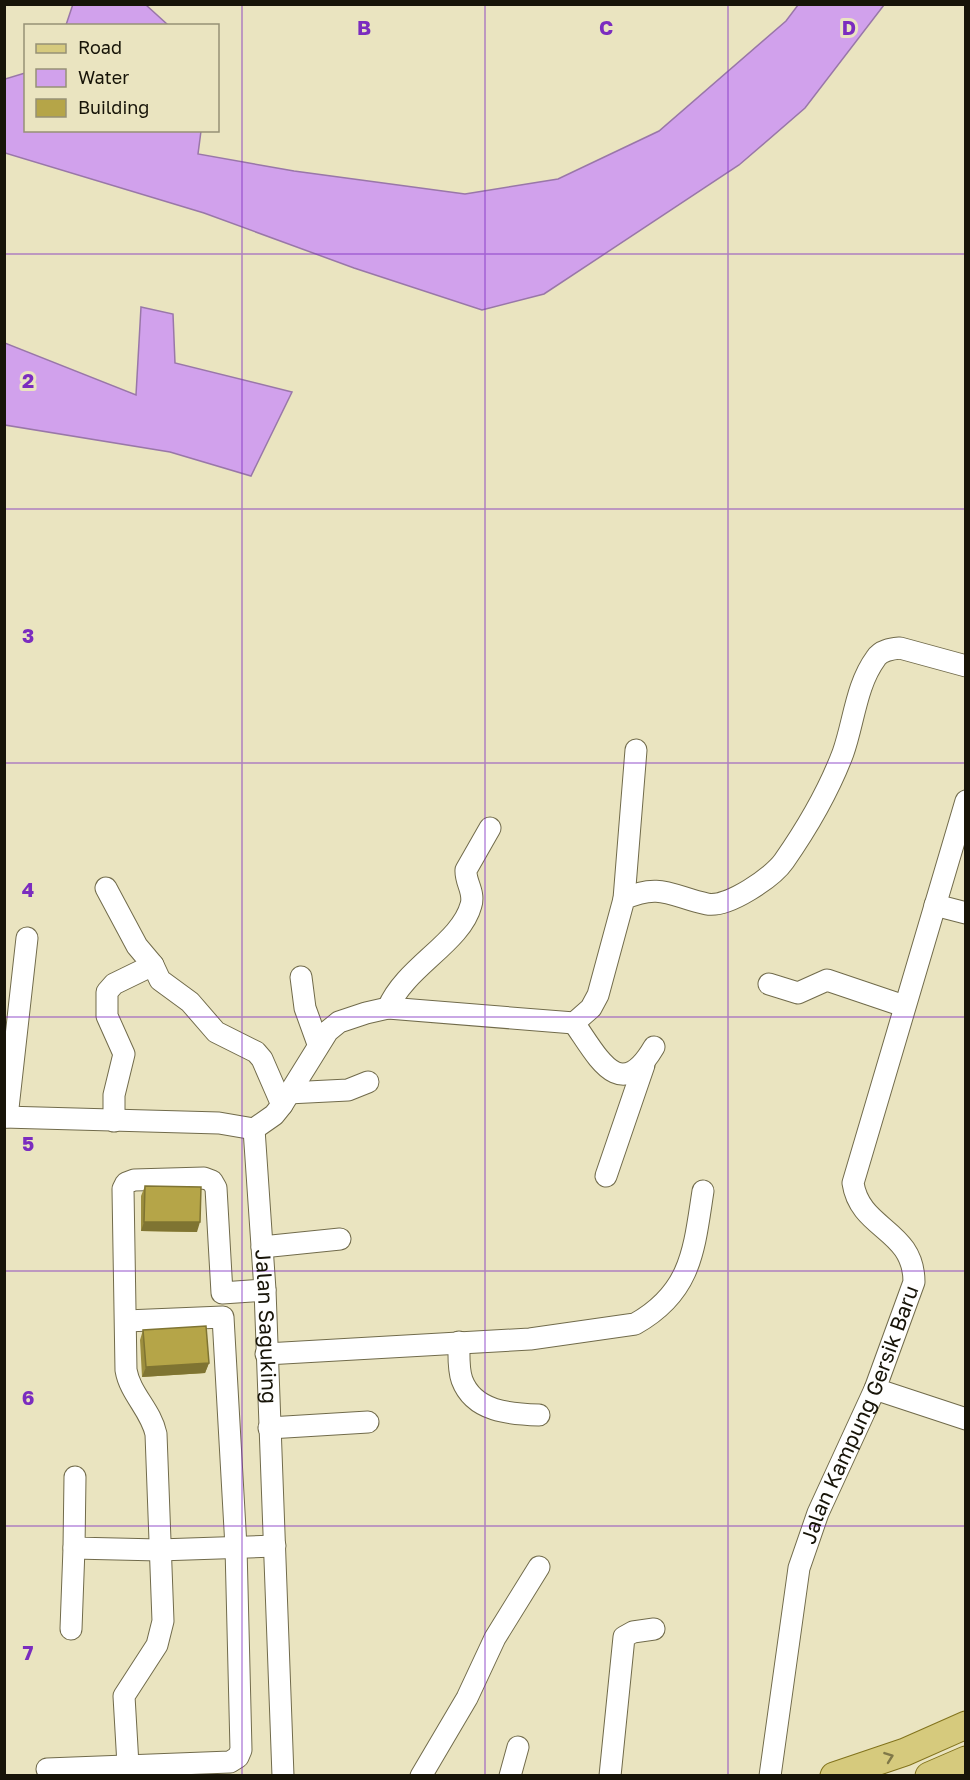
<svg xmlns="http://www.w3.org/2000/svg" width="970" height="1780" font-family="'Golos Text',sans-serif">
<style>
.water{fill:#d1a1ec;stroke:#9977a8;stroke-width:1.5}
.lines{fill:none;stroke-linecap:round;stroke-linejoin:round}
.minor-casing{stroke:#716b4b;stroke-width:23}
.major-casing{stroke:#82731c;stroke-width:29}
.minor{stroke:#fff;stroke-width:21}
.major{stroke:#d6ca7d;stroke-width:27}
.wall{fill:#9c8e3e}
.shaded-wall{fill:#7f7432}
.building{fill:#b5a548;stroke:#7f7432;stroke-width:1.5}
.oneway{stroke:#807848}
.grid{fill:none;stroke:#7b2cbf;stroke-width:1.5;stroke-opacity:0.55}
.labels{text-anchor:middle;stroke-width:6;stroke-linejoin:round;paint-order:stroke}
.street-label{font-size:21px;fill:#171408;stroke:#eae4c0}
.grid-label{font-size:20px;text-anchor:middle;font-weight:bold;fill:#7b2cbf;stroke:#eae4c0;stroke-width:6;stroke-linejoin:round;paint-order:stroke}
</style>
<rect width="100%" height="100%" fill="#eae4c0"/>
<path class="water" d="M73,4L146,5L168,25H66Z
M798,5H884L805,108L739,165L544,294L482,310L354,268L204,213L5,153V79L25,73L26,130L201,131L198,154L294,171L465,194L558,179L659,131L786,21Z
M141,307L173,314L175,363L292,392L251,476L170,452L5,425V343L136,395Z"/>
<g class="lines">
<g class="minor-casing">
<g id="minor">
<path d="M106,888L137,946L153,965L160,980L190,1002L216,1032L256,1052L262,1059L282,1105"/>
<path d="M624,899L636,750"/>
<path d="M935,905L966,913"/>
<path d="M301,977L305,1008L318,1044"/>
<path d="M769,984L798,993L827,980L904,1006"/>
<path d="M388,1008C405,967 461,943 471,905C475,892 465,882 466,870L490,828"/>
<path d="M574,1023C598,1057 620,1105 654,1047"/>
<path d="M288,1093L348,1090L368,1082"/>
<path d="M4,1117L219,1123L254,1129"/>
<path d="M7,1117L27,938"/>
<path d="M114,1121V1095L124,1054L107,1016V992L114,984L153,965"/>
<path d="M254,1129L274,1115L282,1105L328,1031L339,1022L366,1013L388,1008L574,1023L591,1008L598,995L624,899C660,882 673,897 707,904C728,908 773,877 784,861C807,828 829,790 843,753C854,722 856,685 876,658C881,650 891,649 900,648L966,666"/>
<path id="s1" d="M254,1129L265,1290L283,1776"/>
<path d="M606,1176L644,1065"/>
<path d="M262,1247L340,1239"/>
<path d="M459,1342C459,1354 458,1369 462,1380C474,1412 510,1414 539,1415"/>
<path d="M266,1354L530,1339L635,1324C692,1292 694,1249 703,1191"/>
<path d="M875,1389L966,1419"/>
<path d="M269,1428L368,1422"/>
<path d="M75,1477L74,1548L159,1550L275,1546"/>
<path d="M71,1629L74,1548"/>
<path d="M128,1765L124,1696L157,1645L163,1621L156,1434C151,1410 130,1394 126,1370L123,1189L126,1183L134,1180L204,1178L212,1181L216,1188L222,1293L265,1290"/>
<path d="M47,1769L230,1762L238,1757L241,1750L236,1547L223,1317L126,1321"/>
<path d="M421,1776L467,1698L495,1638L539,1567"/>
<path d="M510,1776L518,1747"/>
<path d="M610,1776L624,1637L633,1632L654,1629"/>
<path id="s2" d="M770,1776L799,1568L818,1513L875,1389L914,1282C914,1229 860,1230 853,1183L966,801"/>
</g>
</g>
<g class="major-casing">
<path id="major" d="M834,1776L905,1752L966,1725
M929,1776L966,1760"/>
</g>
<use href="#minor" class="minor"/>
<use href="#major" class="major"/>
</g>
<path class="wall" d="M145,1186L197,1232L141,1231V1196Z
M143,1330L209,1363L205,1373L142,1377L140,1340Z"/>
<path class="shaded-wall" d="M144,1222H200L197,1232L141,1231Z
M209,1363L205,1373L142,1377L146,1367Z"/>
<path class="building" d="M145,1186L201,1187L200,1222H144Z
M206,1326L209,1363L146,1367L143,1330Z"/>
<defs><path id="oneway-chevron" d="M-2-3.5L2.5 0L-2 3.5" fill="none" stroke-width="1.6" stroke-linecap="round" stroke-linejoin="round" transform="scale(1.5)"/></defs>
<use class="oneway" href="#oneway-chevron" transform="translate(889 1757) rotate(-20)"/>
<path class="grid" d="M242,4V1776M485,4V1776M728,4V1776M4,254H966M4,509H966M4,763H966M4,1017H966M4,1271H966M4,1526H966"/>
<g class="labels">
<g class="street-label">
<text dy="7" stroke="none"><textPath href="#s1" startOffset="198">Jalan Saguking</textPath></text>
<text dy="7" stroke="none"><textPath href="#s2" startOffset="375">Jalan Kampung Gersik Baru</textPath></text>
</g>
</g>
<g class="grid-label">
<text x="364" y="35">B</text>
<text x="606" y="35">C</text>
<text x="849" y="35">D</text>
<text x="28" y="388">2</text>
<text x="28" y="643">3</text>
<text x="28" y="897">4</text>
<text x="28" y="1151">5</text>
<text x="28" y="1405">6</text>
<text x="28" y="1660">7</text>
</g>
<rect width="970" height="1780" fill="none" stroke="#171408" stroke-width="12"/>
<rect x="24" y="24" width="195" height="108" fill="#eae4c0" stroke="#969176" stroke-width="1.5"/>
<rect x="36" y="44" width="30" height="9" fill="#d6ca7d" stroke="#969176" stroke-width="1.5"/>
<text x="78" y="54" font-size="18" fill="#171408">Road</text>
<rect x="36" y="69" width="30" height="18" fill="#d1a1ec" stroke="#969176" stroke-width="1.5"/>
<text x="78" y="84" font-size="18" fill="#171408">Water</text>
<rect x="36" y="99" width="30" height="18" fill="#b5a548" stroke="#969176" stroke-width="1.5"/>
<text x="78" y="114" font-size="18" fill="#171408">Building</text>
</svg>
